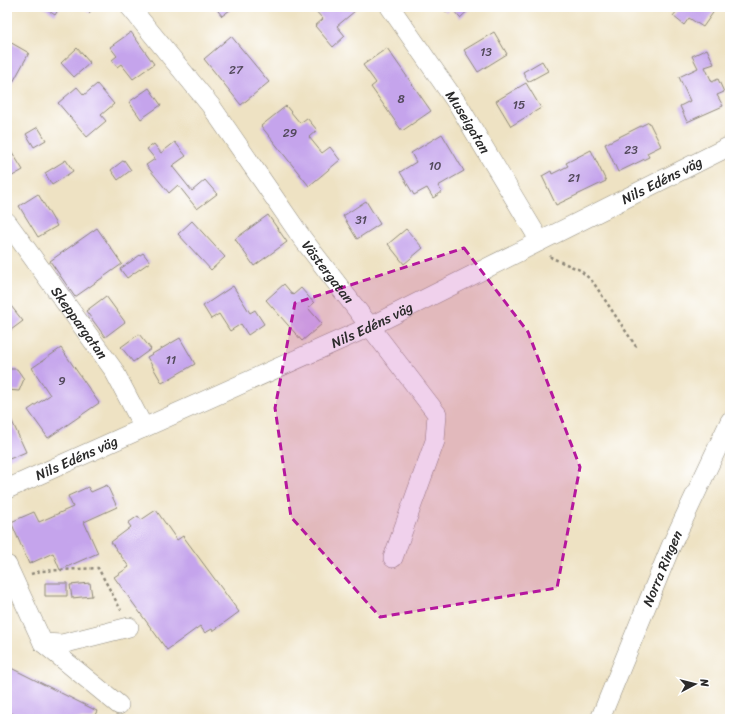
<svg xmlns="http://www.w3.org/2000/svg" width="737" height="726" font-family="Sriracha,sans-serif">
<style>
.building{fill:#c5a4ec}
.lines{fill:none;stroke-linecap:round;stroke-linejoin:round}
.minor-casing{stroke:#8c8677;stroke-width:20}
.path{stroke:#8c8677;stroke-width:2.5;stroke-dasharray:3 3;stroke-linecap:butt}
.minor{stroke:#fff;stroke-width:19}
.marked{fill:#b5179e;fill-opacity:0.2;stroke:#b5179e;stroke-width:3;stroke-dasharray:8 5;stroke-linejoin:round}
.labels{text-anchor:middle;stroke-width:3;stroke-linejoin:round;paint-order:stroke}
.number-label{font-size:12px;fill:#52495b}
.street-label{font-size:14px;fill:#2b2b2b;stroke:#fff}
</style>
<rect width="100%" height="100%" fill="#fff"/>
<filter id="ink" filterUnits="userSpaceOnUse"><feTurbulence type="fractalNoise" baseFrequency=".025" numOctaves="2"/><feDisplacementMap in="SourceGraphic" scale="8" xChannelSelector="R" yChannelSelector="G"/><feConvolveMatrix kernelMatrix="1 2 1 2 8 2 1 2 1" color-interpolation-filters="sRGB"/></filter>
<filter id="wash" filterUnits="userSpaceOnUse"><feTurbulence type="fractalNoise" baseFrequency=".012" numOctaves="4" result="noise"/><feDisplacementMap in="SourceGraphic" scale="16" xChannelSelector="R" yChannelSelector="G"/><feGaussianBlur stdDeviation="0.9" result="paint"/><feColorMatrix in="noise" values="0 0 0 0 0 0 0 0 0 0 0 0 0 0 0 0 0 1.4 0 .05"/><feComposite in="paint" operator="in"/></filter>
<g filter="url(#wash)">
<rect width="100%" height="100%" fill="#eee2c3"/>
<g id="blocks">
<path class="building" d="M43,7H60L55,15Z
M83,7H95L89,13Z
M215,7H234L222,16Z
M312,7H351L355,11L337,26L345,36L333,47L315,26L323,19Z
M442,7H472L460,18L451,8L446,12Z
M672,7H717L703,27L689,18L684,25L673,16L677,11Z
M131,32L154,64L133,79L121,64L117,67L112,60L117,56L110,47Z
M494,32L507,54L478,72L464,50Z
M231,36L269,82L241,105L204,59Z
M8,41L29,53L12,84L7,81Z
M77,48L90,63L74,77L61,63Z
M387,48L431,111L402,131L371,87L376,83L363,65Z
M707,49L714,64L705,67L712,82L718,79L724,92L717,95L723,106L687,122L680,106L690,101L679,77L698,68L692,56Z
M542,61L548,71L528,82L523,72Z
M526,83L541,108L511,126L496,101Z
M97,84L114,104L101,115L106,121L87,137L58,103L77,87L84,95Z
M149,88L161,105L141,119L129,102Z
M286,106L300,123L307,118L317,130L309,137L322,153L330,147L340,160L309,186L261,126Z
M649,122L661,146L647,153L649,157L618,172L605,144Z
M38,127L46,140L34,147L26,134Z
M442,134L464,171L438,186L442,192L433,198L427,188L414,195L400,172L416,162L411,153Z
M175,142L186,156L172,166L192,191L205,180L217,194L197,209L178,185L169,193L146,165L155,159L147,149L154,144L161,153Z
M7,144L23,170L7,179Z
M591,150L606,181L556,205L542,176L551,171L552,174L568,166L566,163Z
M66,160L73,171L52,185L45,173Z
M124,160L131,170L118,180L111,170Z
M38,194L57,226L38,237L19,206Z
M366,201L380,224L357,239L343,216Z
M268,215L287,242L254,266L235,239Z
M192,221L225,257L211,270L178,234Z
M97,228L122,264L75,297L50,261Z
M406,229L423,248L404,264L388,244Z
M143,253L150,262L127,278L120,269Z
M284,284L293,295L301,288L314,303L308,308L322,324L302,341L266,300Z
M233,286L250,313L255,310L264,324L248,335L241,324L230,331L219,314L211,319L203,306Z
M106,296L125,322L105,337L86,311Z
M7,301L23,321L7,333Z
M139,334L151,349L133,362L121,347Z
M180,338L195,364L162,383L147,357Z
M61,348L99,403L48,438L28,410L50,395L32,368Z
M7,369H17L24,379L19,391L7,390Z
M11,419L26,452L7,460V421Z
M107,485L117,507L84,522L98,553L60,570L53,553L29,564L11,522L34,512L39,522L73,507L68,496L88,487L91,492Z
M156,510L177,540L183,536L239,612L213,631L212,629L205,633L200,626L167,650L114,577L129,567L111,542L131,527L128,523L138,516L141,520Z
M45,583H67V596H45Z
M90,583L92,596L72,598L70,585Z
M7,666L97,711L93,719H24L7,711Z"/>
</g>
</g>
<g filter="url(#ink)">
<use href="#blocks" fill-opacity="0" stroke="#8c8677" stroke-width="1"/>
<g class="lines">
<g class="minor-casing">
<g id="minor">
<path id="s1" d="M130,7L211,106L302,238L437,414L435,441L393,558"/>
<path id="s2" d="M390,7L459,106L540,241"/>
<path id="s3" d="M7,222L113,369L144,428"/>
<path id="s4" d="M7,489L369,327L730,146"/>
<path d="M7,565L43,643L119,705"/>
<path d="M43,643L62,644L129,627"/>
<path id="s5" d="M600,719L671,546L730,421"/>
</g>
</g>
<path class="path" d="M550,256L552,258L580,270L593,282L637,348
M31,574L41,571L98,568L121,610"/>
<use href="#minor" class="minor"/>
</g>
</g>
<path class="marked" d="M464,248L528,332L580,467L557,588L380,617L291,517L275,408L295,303Z"/>
<g class="labels">
<g class="number-label">
<text x="486" y="56">13</text>
<text x="236" y="74">27</text>
<text x="401" y="103">8</text>
<text x="519" y="109">15</text>
<text x="290" y="137">29</text>
<text x="631" y="154">23</text>
<text x="435" y="170">10</text>
<text x="574" y="182">21</text>
<text x="361" y="224">31</text>
<text x="171" y="364">11</text>
<text x="62" y="385">9</text>
</g>
<g class="street-label">
<text dy="5" stroke="none"><textPath href="#s2" startOffset="139">Museigatan</textPath></text>
<text dy="5" stroke="none"><textPath href="#s4" startOffset="724">Nils Edéns väg</textPath></text>
<text dy="5" stroke="none"><textPath href="#s1" startOffset="331">Västergatan</textPath></text>
<text dy="5" stroke="none"><textPath href="#s3" startOffset="124">Skeppargatan</textPath></text>
<text dy="5" stroke="none"><textPath href="#s4" startOffset="400">Nils Edéns väg</textPath></text>
<text dy="5" stroke="none"><textPath href="#s4" startOffset="76">Nils Edéns väg</textPath></text>
<text dy="5" stroke="none"><textPath href="#s5" startOffset="163">Norra Ringen</textPath></text>
</g>
</g>
<rect width="737" height="726" fill="none" stroke="#fff" stroke-width="24"/>
<g transform="translate(695 684) rotate(83)" stroke="#ffffff" stroke-width="3" paint-order="stroke">
<path d="M0-3L7 15L0 10L-7 15Z" fill="#2b2b2b"/>
<text y="-6" font-size="11" font-weight="bold" text-anchor="middle" fill="#2b2b2b">N</text>
</g>
</svg>
